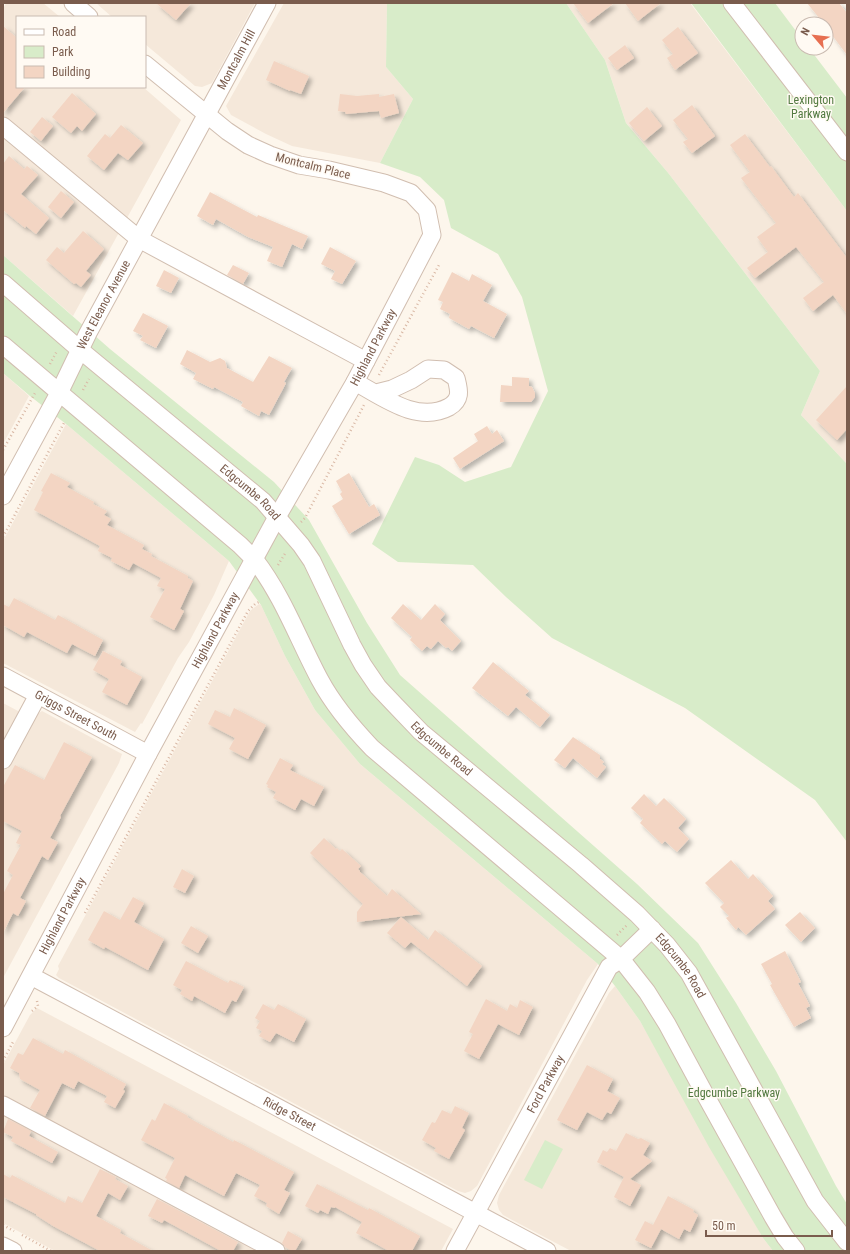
<svg xmlns="http://www.w3.org/2000/svg" width="850" height="1254" font-family="'Roboto Condensed',sans-serif">
<style>
.residential{fill:#f5e8da}
.green{fill:#d8ecc9}
.building{fill:#f3d5c3;filter:url(#shadow)}
.lines{fill:none;stroke-linecap:round;stroke-linejoin:round}
.minor-casing{stroke:#d1beb0;stroke-width:19}
.path{stroke:#d9b8a5;stroke-width:2.5;stroke-dasharray:1 3;stroke-linecap:butt}
.minor{stroke:#fff;stroke-width:17}
.labels{text-anchor:middle;stroke-width:3;stroke-linejoin:round;paint-order:stroke}
.street-label{font-size:12px;fill:#7a5c4d;stroke:#fffaf3}
.park-label{font-size:12px;fill:#537a41;stroke:#fffaf3}
</style>
<defs>
<filter id="shadow"><feDropShadow dx="3.5" dy="3.5" stdDeviation="2" flood-color="#0004"/></filter>
</defs>
<rect width="100%" height="100%" fill="#fdf6ec"/>
<path class="residential" d="M6,3H43L60,17H17V87H143L181,120L73,316L3,255V9Z
M96,3H255L212,83L202,87L195,86L145,44V17H112Z
M284,3H387L386,67L413,99L380,163L292,146L266,134L231,115L226,106Z
M566,3H690L847,211V464L801,415L820,371L669,174L626,123L605,60Z
M3,373L29,396L3,444Z
M66,424L229,561L214,595L189,642L178,658L142,724L141,723L135,732L3,663V541Z
M259,604L261,605L285,656L315,710L360,764L598,964L587,980L477,1186L471,1191L465,1193L458,1191L59,978L56,975L59,969L58,966L250,611Z
M3,703L33,719L36,715L42,711L122,754L119,763L3,978Z
M615,986L640,1021L763,1238L773,1251H571L503,1215L499,1210L497,1203L499,1195L609,993Z
M37,1008L453,1229L441,1251H55L3,1223V1065L30,1015Z"/>
<path class="green" d="M387,3H566L605,60L626,123L669,174L820,371L801,415L847,464V842L815,800L685,708L552,638L506,597L473,565L398,562L372,544L415,457L439,465L465,482L511,467L548,391L522,297L498,254L451,228L444,200L420,177L380,163L413,99L386,67Z
M691,3H775L802,39V48H809L847,98V211Z
M3,255L110,349L274,482L309,520L367,623L400,675L637,884L698,943L736,1003L776,1071L836,1186L847,1204V1251H773L763,1238L709,1147L640,1021L615,986L598,964L360,764L315,710L285,656L261,605L229,561L66,424L30,396L3,373Z
M545,1140L563,1149L542,1189L524,1180Z"/>
<path class="building" d="M156,3H191L176,20Z
M573,3H614L588,23Z
M625,3H661L638,21Z
M807,3H839L847,13V55L826,27V24H824Z
M3,26L17,38V87H25L3,113Z
M678,27L698,53L675,70L667,58L673,54L662,40Z
M625,45L634,58L617,70L608,58Z
M274,61L309,76L301,94L290,90V91L266,80Z
M72,93L96,114L82,131L77,126L71,133L52,117Z
M340,94L357,96L379,94V97L394,94L399,113L381,118L379,111L346,114L345,112L338,111Z
M692,105L715,136L692,153L683,142L688,139L673,120Z
M647,107L662,126L644,141L629,123Z
M42,117L53,126L41,141L30,132Z
M121,125L143,143L128,160L118,153L104,170L87,156L105,134L110,138Z
M745,134L770,167L771,166L794,197L798,193L847,258V314L833,295L813,311L803,298L824,282L796,247L755,278L747,268L768,252L757,237L776,223L741,178L750,172L730,145Z
M9,156L24,169L27,166L38,175L21,194L49,218L36,234L26,226L25,228L3,210V164Z
M61,191L74,202L61,218L48,207Z
M210,192L257,217L258,215L308,236L302,249L292,244L282,267L267,261L273,247L248,237L216,219L213,225L197,216Z
M83,231L104,249L86,271L91,275L81,287L76,283L74,284L46,260L57,247L64,253Z
M330,247L356,261L342,284L331,279L335,271L321,264Z
M233,265L249,273L243,284L227,275Z
M164,270L179,278L171,293L156,286Z
M452,272L469,281L472,274L492,285L483,301L507,314L494,338L471,326L469,329L449,318L450,314L440,309L443,302L438,300Z
M143,313L168,326L156,348L140,340L143,336L133,331Z
M187,350L210,362L220,358L225,361L227,368L253,382L269,356L292,368L284,382L286,383L269,415L261,411L259,416L241,406L243,402L214,387L213,389L193,379L196,373L180,364Z
M512,377L529,378V386L532,387L535,393V397L531,402H500L501,385L512,386Z
M847,386V429L837,440L816,420Z
M487,426L492,434L497,430L504,441L460,469L453,458L478,441L474,434Z
M51,473L70,483L67,487L94,502L93,504L107,511L104,515L111,519L107,525L144,545L142,549L152,554L151,556L188,576V578L193,581L180,609L184,611L174,630L150,617L165,589L157,586L161,578L133,563L129,570L111,561L112,558L98,551L100,546L34,510L43,492L41,491Z
M349,473L369,507L374,504L380,515L349,534L332,506L343,499L340,494L342,492L336,481Z
M14,598L55,620L58,615L103,640L95,656L72,644L67,653L27,632L24,637L3,625V604L9,607Z
M403,604L421,620L435,604L445,614L440,620L461,641L452,651L448,647L446,648L438,641L431,649L427,646L422,651L410,640L412,637L391,618Z
M103,651L122,661L120,665L142,677L127,705L102,692L109,679L93,670Z
M493,662L529,691L525,695L550,715L540,727L516,707L508,716L472,688Z
M234,708L266,725L248,759L229,749L235,738L208,724L215,710L230,717Z
M573,737L600,755V759L604,762L602,764L606,767L597,778L573,758L565,768L554,760Z
M64,742L92,757L60,816L61,817L50,838L58,842L48,860L42,856L20,898L26,901L18,916L13,913L3,933V894L13,875L7,871L21,845L16,843L22,831L3,821V787L15,765L44,780Z
M280,758L293,765L290,770L324,787L314,806L301,799L295,810L273,798L276,792L267,787L268,785L266,784Z
M644,794L656,806L664,798L686,819L678,828L689,839L677,852L665,841L662,844L640,823L643,819L631,808Z
M324,838L336,849L337,848L340,851L342,849L361,866L358,869L360,871V872L387,896L392,889L421,914L357,922V912L363,904L310,853Z
M731,860L748,879L753,874L773,896L768,901L775,909L746,935L738,927L736,930L726,918L729,916L720,907L724,903L705,883Z
M182,869L194,876L185,893L173,887Z
M133,897L144,903L134,922L164,939L148,970L105,947L104,949L88,940L104,911L120,920Z
M800,912L815,928L801,942L785,925Z
M401,917L428,940L435,930L482,966L467,986L411,942L405,948L387,933Z
M191,926L208,936L198,953L181,943Z
M785,951L801,982L798,983L810,1006L806,1008L811,1018L794,1027L770,985L772,984L761,964Z
M186,961L228,983L230,980L244,987L236,1002L232,1000L225,1013L194,996L192,1001L180,994L182,990L173,985Z
M486,999L507,1011L510,1004L517,1008L520,1000L533,1007L519,1035L498,1024L479,1059L464,1051L473,1034L469,1032Z
M263,1004L274,1010L278,1004L306,1019L294,1042L276,1033L270,1042L259,1036L262,1031L256,1028L260,1021L255,1018Z
M33,1038L63,1054L65,1050L126,1084L123,1090L125,1091L115,1108L104,1102L107,1096L78,1081L74,1089L62,1083L45,1116L30,1108L40,1090L20,1079L19,1073L10,1068L18,1053L23,1055Z
M587,1065L613,1079L607,1091L620,1098L611,1114L607,1112L602,1120L587,1112L577,1130L557,1120Z
M164,1103L188,1116L187,1117L233,1142L234,1140L294,1172L284,1190L290,1193L279,1214L266,1206L267,1203L254,1196L260,1185L236,1173L224,1196L185,1175L179,1188L166,1181L167,1179L165,1178L175,1158L141,1140L152,1119L155,1121Z
M455,1106L469,1113L462,1128L465,1130L449,1159L434,1151L436,1148L422,1140L432,1122L435,1123L442,1110L451,1114Z
M8,1119L31,1131L29,1136L58,1152L52,1163L11,1141L13,1137L3,1132Z
M626,1133L638,1139L641,1138L650,1143L643,1155L652,1161L630,1179L641,1185L630,1206L614,1197L624,1177L597,1162L603,1150L607,1152L610,1148L616,1151Z
M100,1169L116,1177L115,1179L128,1186L120,1200L108,1193L96,1216L121,1230L120,1233L153,1251H100L53,1226L36,1215V1214L3,1197V1174L10,1178L12,1175L65,1203L68,1196L82,1203Z
M317,1184L368,1210L369,1208L420,1236L412,1251H389L356,1233L362,1222L335,1207V1208L331,1207L328,1214L320,1210L318,1213L305,1206Z
M668,1196L694,1210L693,1212L698,1215L690,1232L684,1229L679,1239L661,1229L651,1248L635,1240L645,1221L653,1225Z
M157,1199L238,1242L233,1251H221L164,1220L162,1223L148,1216Z
M288,1231L302,1239L295,1251H292L285,1247L282,1243Z"/>
<g class="lines">
<g class="minor-casing">
<g id="minor">
<path d="M73,3L89,17"/>
<path d="M732,3L847,152"/>
<path d="M3,126L139,239L366,361"/>
<path id="s1" d="M3,283L79,349L263,501L301,545L312,561L352,645L363,665L378,687L396,706L421,732L581,865L637,914L667,945L689,973L815,1201L847,1242"/>
<path d="M3,345L240,545C245,550 250,555 255,560C283,596 299,641 320,680C334,706 352,727 372,748L621,959L647,992L667,1024L707,1098L773,1217L785,1237L796,1251"/>
<path d="M355,382C383,397 417,424 449,407C462,399 459,390 456,378L444,370L428,369L411,380L392,389L376,393"/>
<path id="s2" d="M3,496L59,393L88,333L267,3"/>
<path id="s3" d="M3,676L148,754"/>
<path d="M3,760L38,695"/>
<path id="s4" d="M31,976L547,1251"/>
<path id="s5" d="M3,1028L148,754L277,517L355,382L432,235L427,210L411,193L384,183L329,170L299,165L270,155L248,145L227,131L145,64"/>
<path d="M3,1105L276,1251"/>
<path d="M3,1246L13,1251"/>
<path id="s6" d="M455,1251L609,967L621,959L652,929"/>
</g>
</g>
<path class="path" d="M50,364L57,351
M379,375L440,263
M83,390L89,379
M3,450L35,393
M301,522L305,518L364,405
M3,537L65,421
M278,565L286,552
M85,913L248,611L255,604L261,601
M617,935L627,925
M32,1011L38,1006L37,1001
M3,1061L13,1042
M3,1225L14,1231
M22,1235L51,1251"/>
<use href="#minor" class="minor"/>
</g>
<g class="labels">
<g class="street-label">
<text dy="4" stroke="none"><textPath href="#s2" startOffset="495">Montcalm Hill</textPath></text>
<text transform="translate(313 166) rotate(14)" y="4">Montcalm Place</text>
<text dy="4" stroke="none"><textPath href="#s2" startOffset="216">West Eleanor Avenue</textPath></text>
<text dy="4" stroke="none"><textPath href="#s5" startOffset="775">Highland Parkway</textPath></text>
<text dy="4" stroke="none"><textPath href="#s1" startOffset="324">Edgcumbe Road</textPath></text>
<text dy="4" stroke="none"><textPath href="#s5" startOffset="451">Highland Parkway</textPath></text>
<text dy="4" stroke="none"><textPath href="#s3" startOffset="83">Griggs Street South</textPath></text>
<text dy="4" stroke="none"><textPath href="#s1" startOffset="648">Edgcumbe Road</textPath></text>
<text dy="4" stroke="none"><textPath href="#s5" startOffset="127">Highland Parkway</textPath></text>
<text dy="4" stroke="none"><textPath href="#s1" startOffset="972">Edgcumbe Road</textPath></text>
<text dy="4" stroke="none"><textPath href="#s6" startOffset="190">Ford Parkway</textPath></text>
<text dy="4" stroke="none"><textPath href="#s4" startOffset="293">Ridge Street</textPath></text>
</g>
<g class="park-label">
<text x="811" y="104">Lexington<tspan x="811" dy="14">Parkway</tspan></text>
<text x="734" y="1097">Edgcumbe Parkway</text>
</g>
</g>
<rect width="850" height="1254" fill="none" stroke="#7a5c4d" stroke-width="8"/>
<rect x="16" y="16" width="130" height="72" fill="#fffaf3" stroke="#cabbb1"/>
<rect x="24" y="29" width="20" height="6" fill="#ffffff" stroke="#cabbb1"/>
<text x="52" y="36" font-size="12" fill="#7a5c4d">Road</text>
<rect x="24" y="46" width="20" height="12" fill="#d8ecc9" stroke="#cabbb1"/>
<text x="52" y="56" font-size="12" fill="#7a5c4d">Park</text>
<rect x="24" y="66" width="20" height="12" fill="#f3d5c3" stroke="#cabbb1"/>
<text x="52" y="76" font-size="12" fill="#7a5c4d">Building</text>
<g transform="translate(814 36) rotate(298)"><circle r="19" fill="#fffaf3" stroke="#cabbb1"/>
<path d="M0-3L7 15L0 10L-7 15Z" fill="#e76f51"/>
<text y="-6" font-size="11" font-weight="bold" text-anchor="middle" fill="#7a5c4d">N</text>
</g>
<path d="M706 1230v6h126v-6" fill="none" stroke="#7a5c4d" stroke-width="2"/>
<text x="712" y="1230" font-size="12" fill="#7a5c4d" stroke="#fffaf3" stroke-width="3" paint-order="stroke">50 m</text>
</svg>
